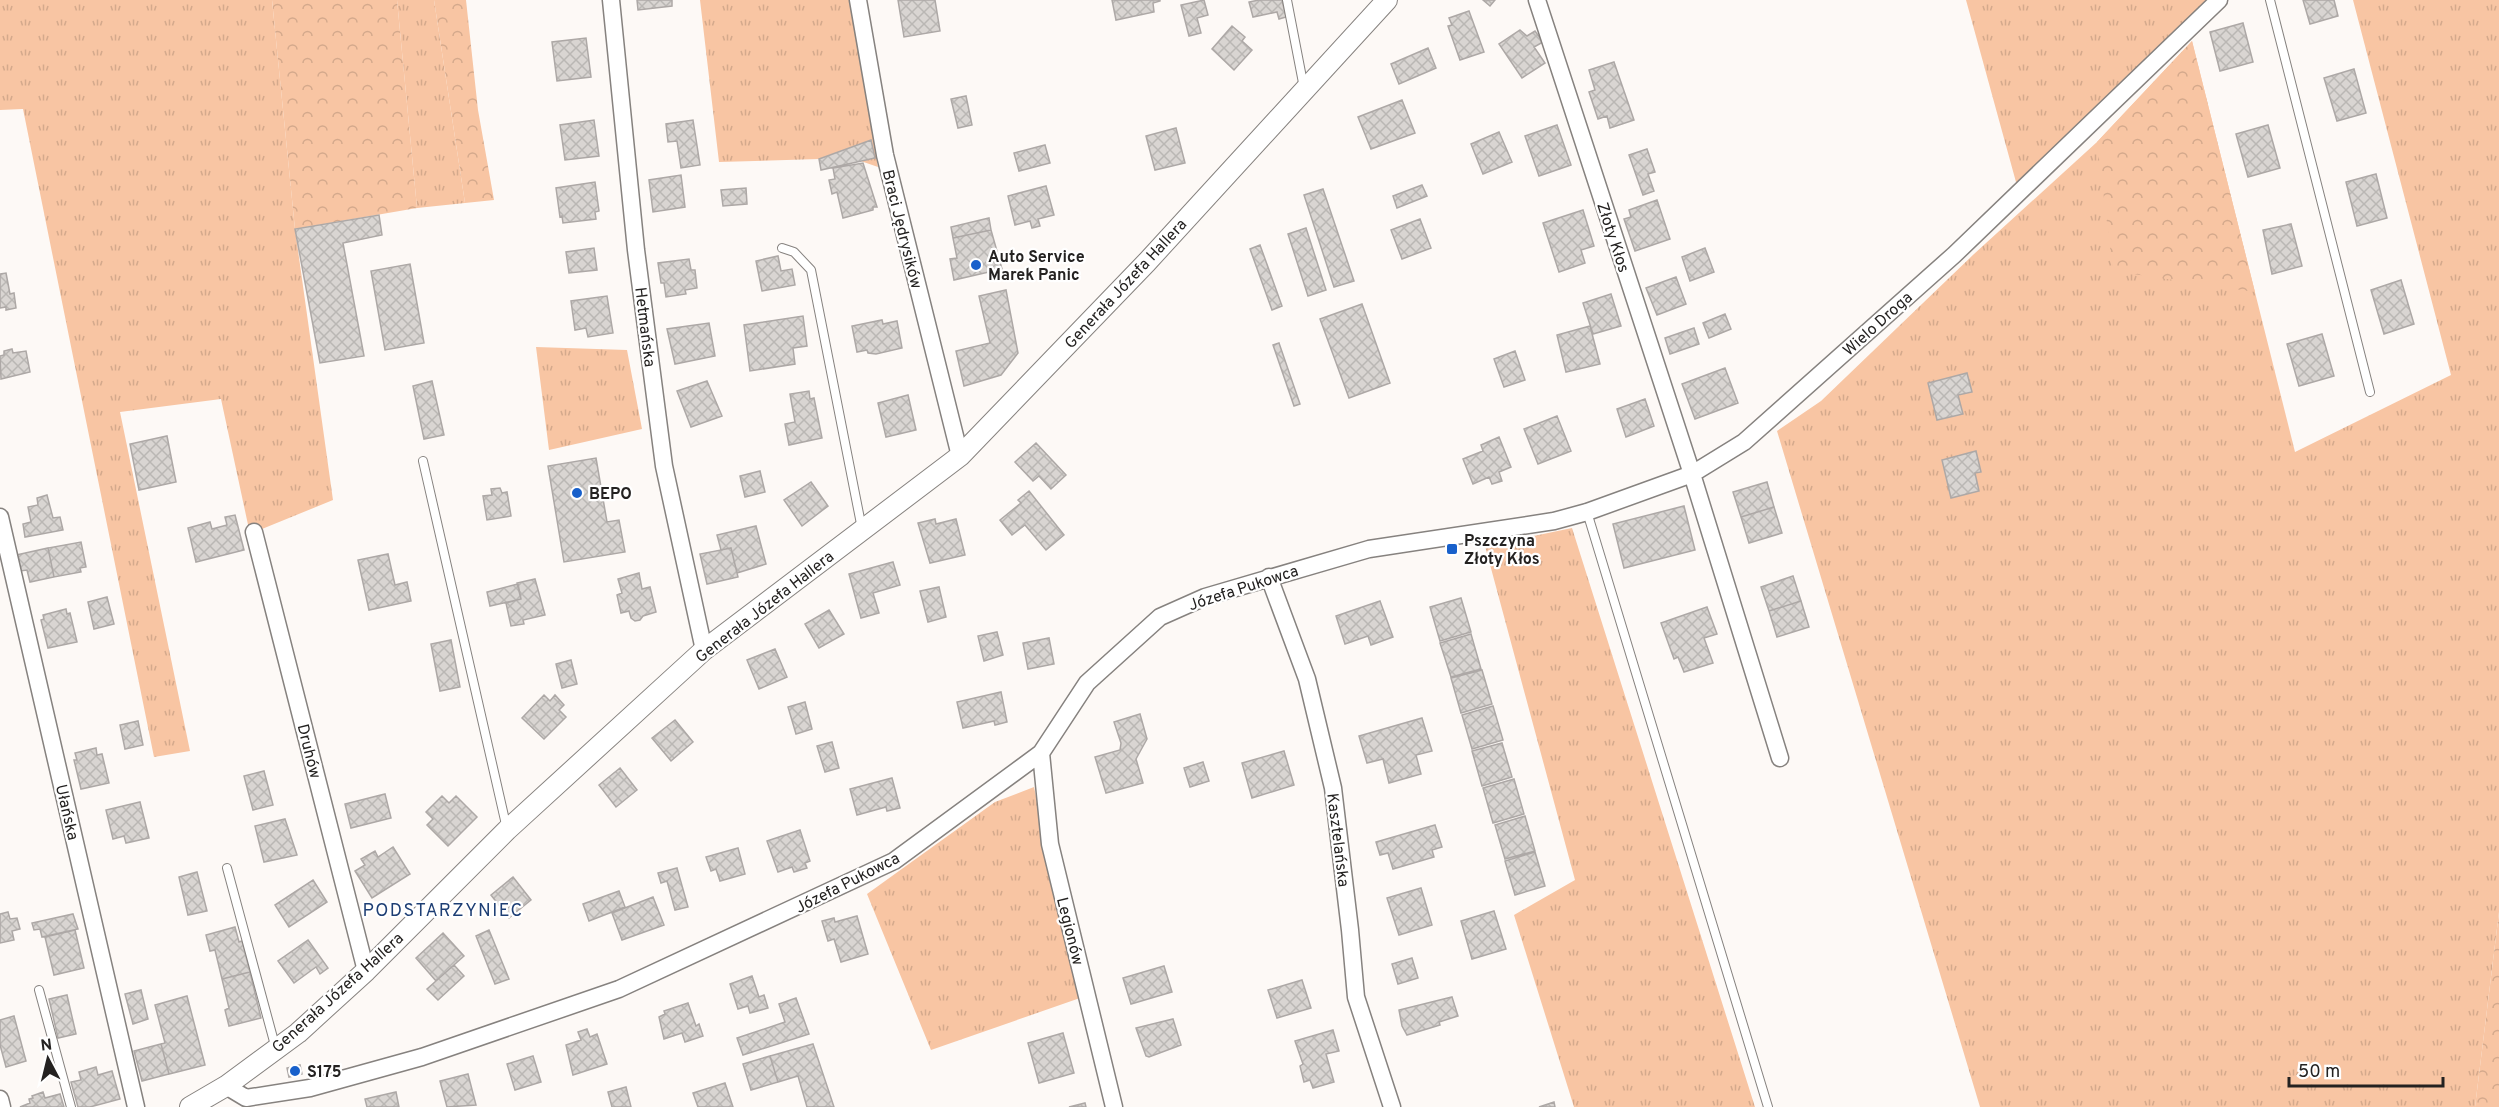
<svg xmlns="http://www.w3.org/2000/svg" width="2499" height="1107" font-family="Overpass,sans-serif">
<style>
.grass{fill:url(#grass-tufts)}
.forest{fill:url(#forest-crowns)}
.building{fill:url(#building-cross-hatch);stroke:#ada8a6;stroke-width:1.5}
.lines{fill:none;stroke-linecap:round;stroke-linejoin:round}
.service-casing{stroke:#86827f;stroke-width:10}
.minor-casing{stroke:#86827f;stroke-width:19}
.tertiary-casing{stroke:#86827f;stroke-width:22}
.service{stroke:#fff;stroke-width:8}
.minor{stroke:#fff;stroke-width:16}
.tertiary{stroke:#fff;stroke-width:20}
.poi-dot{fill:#1860cb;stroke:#fff;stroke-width:2}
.labels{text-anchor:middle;stroke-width:4.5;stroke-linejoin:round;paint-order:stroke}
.street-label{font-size:16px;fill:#242221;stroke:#fff}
.poi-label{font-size:16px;font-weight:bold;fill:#242221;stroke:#fff;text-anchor:start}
.neighbourhood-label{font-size:18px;letter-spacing:1.5px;fill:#1d3e74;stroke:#fff}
</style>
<defs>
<pattern id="grass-tufts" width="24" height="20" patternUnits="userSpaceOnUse" patternTransform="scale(1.5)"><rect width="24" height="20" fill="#f8c5a3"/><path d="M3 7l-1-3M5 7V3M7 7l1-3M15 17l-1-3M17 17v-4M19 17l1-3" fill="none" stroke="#d4a98c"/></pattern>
<pattern id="forest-crowns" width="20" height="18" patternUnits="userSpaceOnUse" patternTransform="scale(1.5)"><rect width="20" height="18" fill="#f8c5a3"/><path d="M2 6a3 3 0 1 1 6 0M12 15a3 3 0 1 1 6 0" fill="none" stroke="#d4a98c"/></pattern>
<pattern id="building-cross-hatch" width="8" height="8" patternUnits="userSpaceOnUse" patternTransform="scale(1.5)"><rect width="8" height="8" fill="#d9d5d2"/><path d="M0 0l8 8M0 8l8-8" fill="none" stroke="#bab7b4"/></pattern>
</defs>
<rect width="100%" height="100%" fill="#fdf9f6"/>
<path class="grass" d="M0,0H272L295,229L333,500L250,534L221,399L120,412L190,751L154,757L23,109L0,110Z
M397,0H434L465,203L417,208Z
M700,0H850L878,167L852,158L719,162Z
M1966,0H2212L2019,193Z
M2353,0H2499V912L2475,1107H1980L1777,431L1821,401L1974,254L2097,142L2192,41L2295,452L2451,375Z
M536,347L627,350L642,429L549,450Z
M1572,528L1755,1107H1574L1514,915L1575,880L1485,546Z
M1034,787L1080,998L931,1050L867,894L995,802Z"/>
<path class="forest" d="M272,0H397L417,208L295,229Z
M434,0H466L478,110L494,200L465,203Z
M2192,41L2255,292L2113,271L2097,142Z
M2499,912V1107H2475Z"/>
<path class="building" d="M637,0H672V6L638,10Z
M898,0H935L940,31L904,37Z
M1112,0H1160V1L1153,3L1154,12L1116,20Z
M1204,0L1208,15L1197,18L1201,33L1189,36L1181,5Z
M1259,0H1282L1286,17L1279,19L1277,12L1253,17L1249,2Z
M1483,0H1495L1490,6Z
M2303,0H2334L2338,16L2310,24Z
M1469,11L1484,52L1460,60L1448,26L1452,25L1449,18Z
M2243,23L2253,62L2220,71L2210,32Z
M1232,26L1245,37L1242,41L1252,50L1234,70L1212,49Z
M1520,30L1527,36L1535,31L1543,42L1534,47L1545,63L1522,78L1499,44Z
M586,38L591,77L557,81L552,42Z
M1428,48L1436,68L1399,84L1391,64Z
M1614,62L1634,120L1610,128L1607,116L1598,119L1589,92L1595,90L1589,70Z
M2354,69L2366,113L2337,121L2324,78Z
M966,96L972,125L958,128L951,99Z
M1402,100L1415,133L1371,149L1358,117Z
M594,120L599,156L565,160L560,125Z
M693,120L700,165L681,168L677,141L668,142L666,124Z
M1557,125L1571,165L1539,176L1525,136Z
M2268,125L2280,168L2248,177L2236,134Z
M1176,128L1185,163L1155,170L1146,136Z
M1499,132L1512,162L1483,174L1471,144Z
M871,140L875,158L821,170L819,159Z
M1045,145L1050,163L1019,171L1014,153Z
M1647,149L1655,172L1648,174L1654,191L1643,195L1629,155Z
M863,163L877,207H873V210L843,218L837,192L832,194L829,180L835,179L833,168Z
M2376,174L2387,218L2357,226L2346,182Z
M681,175L685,207L653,212L649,180Z
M595,182L599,211L595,212L596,219L563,223L562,216L560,217L556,188Z
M1422,185L1427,196L1397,208L1393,196Z
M1046,186L1054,215L1038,219L1040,226L1032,228L1030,221L1015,225L1008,196Z
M746,188L747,204L723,206L721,190Z
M1323,189L1354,281L1334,287L1304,195Z
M1657,200L1670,239L1635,251L1624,219L1631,217L1629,210Z
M1583,210L1594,246L1581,250L1585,263L1559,272L1543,223Z
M379,215L382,235L343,243L364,356L320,363L295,229Z
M989,218L991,230L953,238L951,227Z
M1420,219L1431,248L1402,259L1391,230Z
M2291,224L2302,266L2272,274L2263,230Z
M1306,228L1326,290L1308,296L1288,234Z
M991,230L1002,269L954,280L950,259L957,258L953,238Z
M1260,245L1282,306L1272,310L1250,249Z
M594,248L597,270L569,273L566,252Z
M1705,248L1714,272L1690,281L1682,257Z
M778,256L781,271L792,269L795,285L762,291L756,261Z
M689,259L691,270H695L697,288L685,290L686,294L666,297L664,283H661L658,263Z
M410,264L424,343L385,350L371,271Z
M6,273L10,294L14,293L16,308L6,310V307L0,308V274Z
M1676,277L1686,304L1657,315L1646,288Z
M2401,280L2414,324L2384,334L2371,290Z
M1006,290L1018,353L1001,375L964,386L956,351L990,343L979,296Z
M1611,294L1621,326L1593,334L1583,303Z
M607,296L613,333L588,337L586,328L575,330L571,301Z
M1362,304L1390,383L1349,398L1320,319Z
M1725,314L1731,329L1709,338L1703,323Z
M803,316L807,346L793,348L795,364L750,371L744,325Z
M882,320L883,324L897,321L902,348L876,354L868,353L867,350L857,352L852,326Z
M709,323L715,356L675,364L667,329Z
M1590,326L1600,364L1566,372L1557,335Z
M1694,328L1699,344L1670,354L1665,338Z
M2322,334L2334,376L2299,386L2287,344Z
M1279,343L1300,404L1294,406L1273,345Z
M12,349L13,353L26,351L30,372L1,379L0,356L4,355V351Z
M1515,351L1525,380L1504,387L1494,359Z
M1725,368L1738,403L1695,419L1682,384Z
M1967,373L1972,392L1958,395L1963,414L1937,420L1928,383Z
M432,381L444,435L424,439L413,386Z
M707,381L722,416L691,427L677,391Z
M809,391L810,399L814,398L822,438L789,445L785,424L795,422L790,394Z
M908,395L916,430L886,437L878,403Z
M1645,399L1654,426L1626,437L1617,409Z
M1557,416L1571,451L1538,464L1524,429Z
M167,436L176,482L139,490L130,444Z
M1499,437L1511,467L1499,472L1502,481L1492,484L1489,477L1473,484L1463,459L1483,451L1481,445Z
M1036,443L1066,475L1051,489L1039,476L1033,481L1015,462Z
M1976,451L1981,472L1975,473L1979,491L1951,498L1942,460Z
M596,458L607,522L619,520L625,552L564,562L548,466Z
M760,471L765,492L745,497L740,476Z
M811,482L828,506L802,526L784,500Z
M1767,482L1774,507L1741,517L1733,492Z
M500,488L502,493L507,492L511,516L487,520L483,496L492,495L491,489Z
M1029,491L1064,535L1046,550L1025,525L1012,535L1000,520L1021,503L1018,500Z
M47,495L53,518L60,517L63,530L25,537L23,524L31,522L28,507L38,505L37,498Z
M1684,506L1695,550L1624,568L1613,524Z
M1774,507L1782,533L1749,543L1741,517Z
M235,515L244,550L196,562L188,528L210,522L212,529L227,525L225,517Z
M935,519L936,524L956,519L965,555L930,563L918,523Z
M756,526L766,564L737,573L731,548L721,550L717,535Z
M81,542L86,567L80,568L81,572L54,577L48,548Z
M48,548L54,577L30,582L27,570L20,571L16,555Z
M731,548L738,577L707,584L700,554Z
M388,554L395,585L407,582L411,601L369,610L358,560Z
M893,562L900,585L873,593L879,613L861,618L849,574Z
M639,573L642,589L650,587L656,612L643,616L640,620L635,621L631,618L629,611L621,613L617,595L622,593L618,579Z
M1793,576L1801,601L1769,611L1761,587Z
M535,579L545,615L523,620L524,624L511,626L506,603L521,599L517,583Z
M518,584L521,599L490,606L487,592Z
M939,587L946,617L928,622L920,591Z
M107,597L114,624L94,629L88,602Z
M1461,598L1471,632L1440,641L1430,607Z
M1380,601L1393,637L1371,645L1368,636L1345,644L1336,616Z
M1801,601L1809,627L1777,637L1769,611Z
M1707,607L1717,634L1704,638L1713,663L1684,672L1678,657L1674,659L1661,623Z
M66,609L67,614L70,613L77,642L48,648L41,620L44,619L43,615Z
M829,610L844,634L819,648L805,624Z
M997,632L1003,655L984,661L978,636Z
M1471,634L1481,669L1451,677L1440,643Z
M1049,638L1054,664L1028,669L1023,643Z
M451,640L460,687L440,691L431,644Z
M775,649L787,677L759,689L747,660Z
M571,660L577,684L562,688L556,664Z
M1482,670L1492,704L1461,713L1451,678Z
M1001,692L1007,722L995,725L994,721L963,728L957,702Z
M544,695L550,701L555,695L564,705L559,710L566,717L544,739L522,718Z
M805,702L812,729L796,734L788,707Z
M1493,706L1503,740L1472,749L1462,715Z
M1140,714L1147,739L1136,759L1143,783L1106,793L1095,757L1120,750L1121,743L1114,722Z
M1422,718L1432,751L1416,755L1421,774L1389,783L1383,759L1367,763L1359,736Z
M675,720L693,742L671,761L652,738Z
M138,721L143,745L125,749L120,725Z
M832,742L839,768L825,772L817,746Z
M1502,743L1512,777L1482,786L1472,751Z
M96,748L97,755L102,754L109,783L81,789L74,760H77L75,753Z
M1284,751L1294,785L1252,798L1242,763Z
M1203,762L1209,781L1190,787L1184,768Z
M620,768L637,790L616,807L599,785Z
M264,771L273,805L253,810L244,776Z
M892,778L900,808L887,811L886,807L857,815L850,789Z
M1514,779L1524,814L1493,823L1483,788Z
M385,794L391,818L351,828L345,804Z
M442,796L449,803L456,796L477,817L448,846L427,825L433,819L426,812Z
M140,802L149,838L126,843L124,836L113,839L106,810Z
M1525,816L1535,851L1505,859L1495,825Z
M285,819L297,855L264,862L255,826Z
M1435,825L1442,847L1432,850L1434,857L1393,869L1388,853L1380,855L1376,842Z
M800,830L810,861L805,863L807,868L794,872L792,867L778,872L767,841Z
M393,847L410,874L372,898L355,871L365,865L361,859L375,851L378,857Z
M738,848L745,874L720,881L716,869L711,871L706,857Z
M1535,852L1545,886L1515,895L1505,861Z
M677,868L688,907L675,910L667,881L661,883L658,873Z
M197,872L207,911L188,915L179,877Z
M513,877L531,900L509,918L491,895Z
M313,880L327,902L289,927L275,905Z
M1421,888L1432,925L1399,935L1387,898Z
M619,891L625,907L589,921L583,904Z
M653,897L664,925L622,940L612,913Z
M1494,911L1506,949L1472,959L1461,921Z
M8,912L10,919L17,918L20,929L12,931L14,940L0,943V914Z
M73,914L78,929L42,937L40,929L34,930L32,923Z
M857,916L868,954L841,962L834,939L828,941L822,921L834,918L835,922Z
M235,927L239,942L242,941L250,972L222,979L215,950L210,951L206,935Z
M75,930L84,968L54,975L45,937Z
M489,930L509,979L495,984L476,936Z
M443,933L464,956L436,981L416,958Z
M308,940L328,968L320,974L316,967L294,983L278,961Z
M1412,958L1418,978L1398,984L1392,964Z
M454,965L464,976L438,1000L427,989Z
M1164,966L1172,992L1131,1004L1123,978Z
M250,972L261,1018L229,1026L225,1010L229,1008L222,979Z
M752,976L759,997L764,995L768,1008L750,1013L748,1006L738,1009L730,984Z
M1302,980L1311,1008L1277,1018L1268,990Z
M141,990L148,1019L133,1024L125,994Z
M67,995L76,1034L58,1038L49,999Z
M187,996L205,1065L169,1074L161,1044L165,1043L155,1005Z
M1452,997L1458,1016L1439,1022L1440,1025L1407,1035L1402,1026L1399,1010Z
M796,998L809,1034L743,1055L737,1038L785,1022L779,1004Z
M688,1003L696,1026L699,1024L703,1036L685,1042L682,1033L664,1039L659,1017L665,1014L664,1011Z
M14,1016L26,1061L6,1067L0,1045V1020Z
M1173,1019L1181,1045L1149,1057L1146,1056L1136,1028Z
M587,1029L590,1037L597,1034L607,1064L573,1075L566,1045L581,1040L578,1032Z
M1333,1030L1339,1051L1326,1054L1334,1082L1313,1088L1310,1080L1304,1082L1300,1066L1303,1064L1295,1041Z
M1063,1033L1074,1073L1039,1083L1028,1043Z
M161,1044L169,1074L142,1081L134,1051Z
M813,1044L834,1107H807L798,1076L778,1082L770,1056Z
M533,1056L541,1082L515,1090L507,1064Z
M770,1056L778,1082L751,1090L743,1064Z
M300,1065L302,1074L289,1077L287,1068Z
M96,1067L98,1075L112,1071L120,1099L90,1107H78L71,1082L81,1080L79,1072Z
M468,1074L476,1105L447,1107L440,1081Z
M725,1083L733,1107H698L693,1093Z
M626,1087L631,1107H612L608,1092Z
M43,1092L45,1098L60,1094L64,1107H20L30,1103L29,1099L33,1098L32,1096Z
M396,1092L399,1107H367L365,1099Z
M1554,1102L1555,1107H1539Z
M1085,1103L1086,1107H1069Z"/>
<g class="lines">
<g class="service-casing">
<path id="service" d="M1287,0L1304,88
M2270,0L2370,392
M782,248L794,252L811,270L862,529
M423,461L507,829
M1587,512L1768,1107
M227,868L276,1049
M39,990L71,1107"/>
</g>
<g class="minor-casing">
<path id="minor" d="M611,0L636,250L664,466L704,650
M858,0L885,155L960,456
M1537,0L1692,474L1780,758
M0,517L136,1107
M254,532L366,971
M1269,577L1307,679L1333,788L1350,930L1356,997L1392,1107
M1041,753L1050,844L1114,1107
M226,1086L246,1098L310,1088L422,1057L619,989L894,861L1041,753L1087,683L1160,617L1205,597L1369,549L1554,521L1587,512L1692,474L1744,442L1954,255L2219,0
M0,1099L2,1107"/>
</g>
<g class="tertiary-casing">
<path id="tertiary" d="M190,1107L226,1086L298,1033L366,971L507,830L704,650L960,456L1147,262L1387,0"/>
</g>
<use href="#service" class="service"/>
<use href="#minor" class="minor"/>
<use href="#tertiary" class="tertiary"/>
</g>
<g class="poi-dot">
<circle cx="976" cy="265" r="6"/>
<circle cx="577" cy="493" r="6"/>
<rect x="1446" y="543" width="12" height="12" rx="3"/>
<circle cx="295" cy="1071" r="6"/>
</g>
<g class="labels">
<g class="street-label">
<text transform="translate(903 229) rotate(76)" y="6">Braci Jędrysików</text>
<text transform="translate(1614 237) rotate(72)" y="6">Złoty Kłos</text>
<text transform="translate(1125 283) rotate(-47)" y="6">Generała Józefa Hallera</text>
<text transform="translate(1877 323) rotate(-42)" y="6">Wielo Droga</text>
<text transform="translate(646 327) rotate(83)" y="6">Hetmańska</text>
<text transform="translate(1243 587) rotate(-18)" y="6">Józefa Pukowca</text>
<text transform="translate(764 606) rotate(-38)" y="6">Generała Józefa Hallera</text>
<text transform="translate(310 751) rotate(76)" y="6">Druhów</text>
<text transform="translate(68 812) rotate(77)" y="6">Ułańska</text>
<text transform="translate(1339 840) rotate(83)" y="6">Kasztelańska</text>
<text transform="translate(847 882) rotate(-27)" y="6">Józefa Pukowca</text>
<text transform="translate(1071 931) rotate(76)" y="6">Legionów</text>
<text transform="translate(337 992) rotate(-42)" y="6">Generała Józefa Hallera</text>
</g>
<g class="poi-label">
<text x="988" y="262">Auto Service<tspan x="988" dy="18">Marek Panic</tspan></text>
<text x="589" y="499">BEPO</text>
<text x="1464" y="546">Pszczyna<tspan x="1464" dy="18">Złoty Kłos</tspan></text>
<text x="307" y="1077">S175</text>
</g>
<g class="neighbourhood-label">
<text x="443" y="916">PODSTARZYNIEC</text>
</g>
</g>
<g transform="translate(48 1059) rotate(353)" stroke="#ffffff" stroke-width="4.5" paint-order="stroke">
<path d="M0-4.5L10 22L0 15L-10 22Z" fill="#242221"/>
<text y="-9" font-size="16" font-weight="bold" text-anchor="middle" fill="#242221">N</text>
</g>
<path d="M2289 1077v9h154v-9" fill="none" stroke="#242221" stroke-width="3"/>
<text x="2298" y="1077" font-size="18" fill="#242221" stroke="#ffffff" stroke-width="4.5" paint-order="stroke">50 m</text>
</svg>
